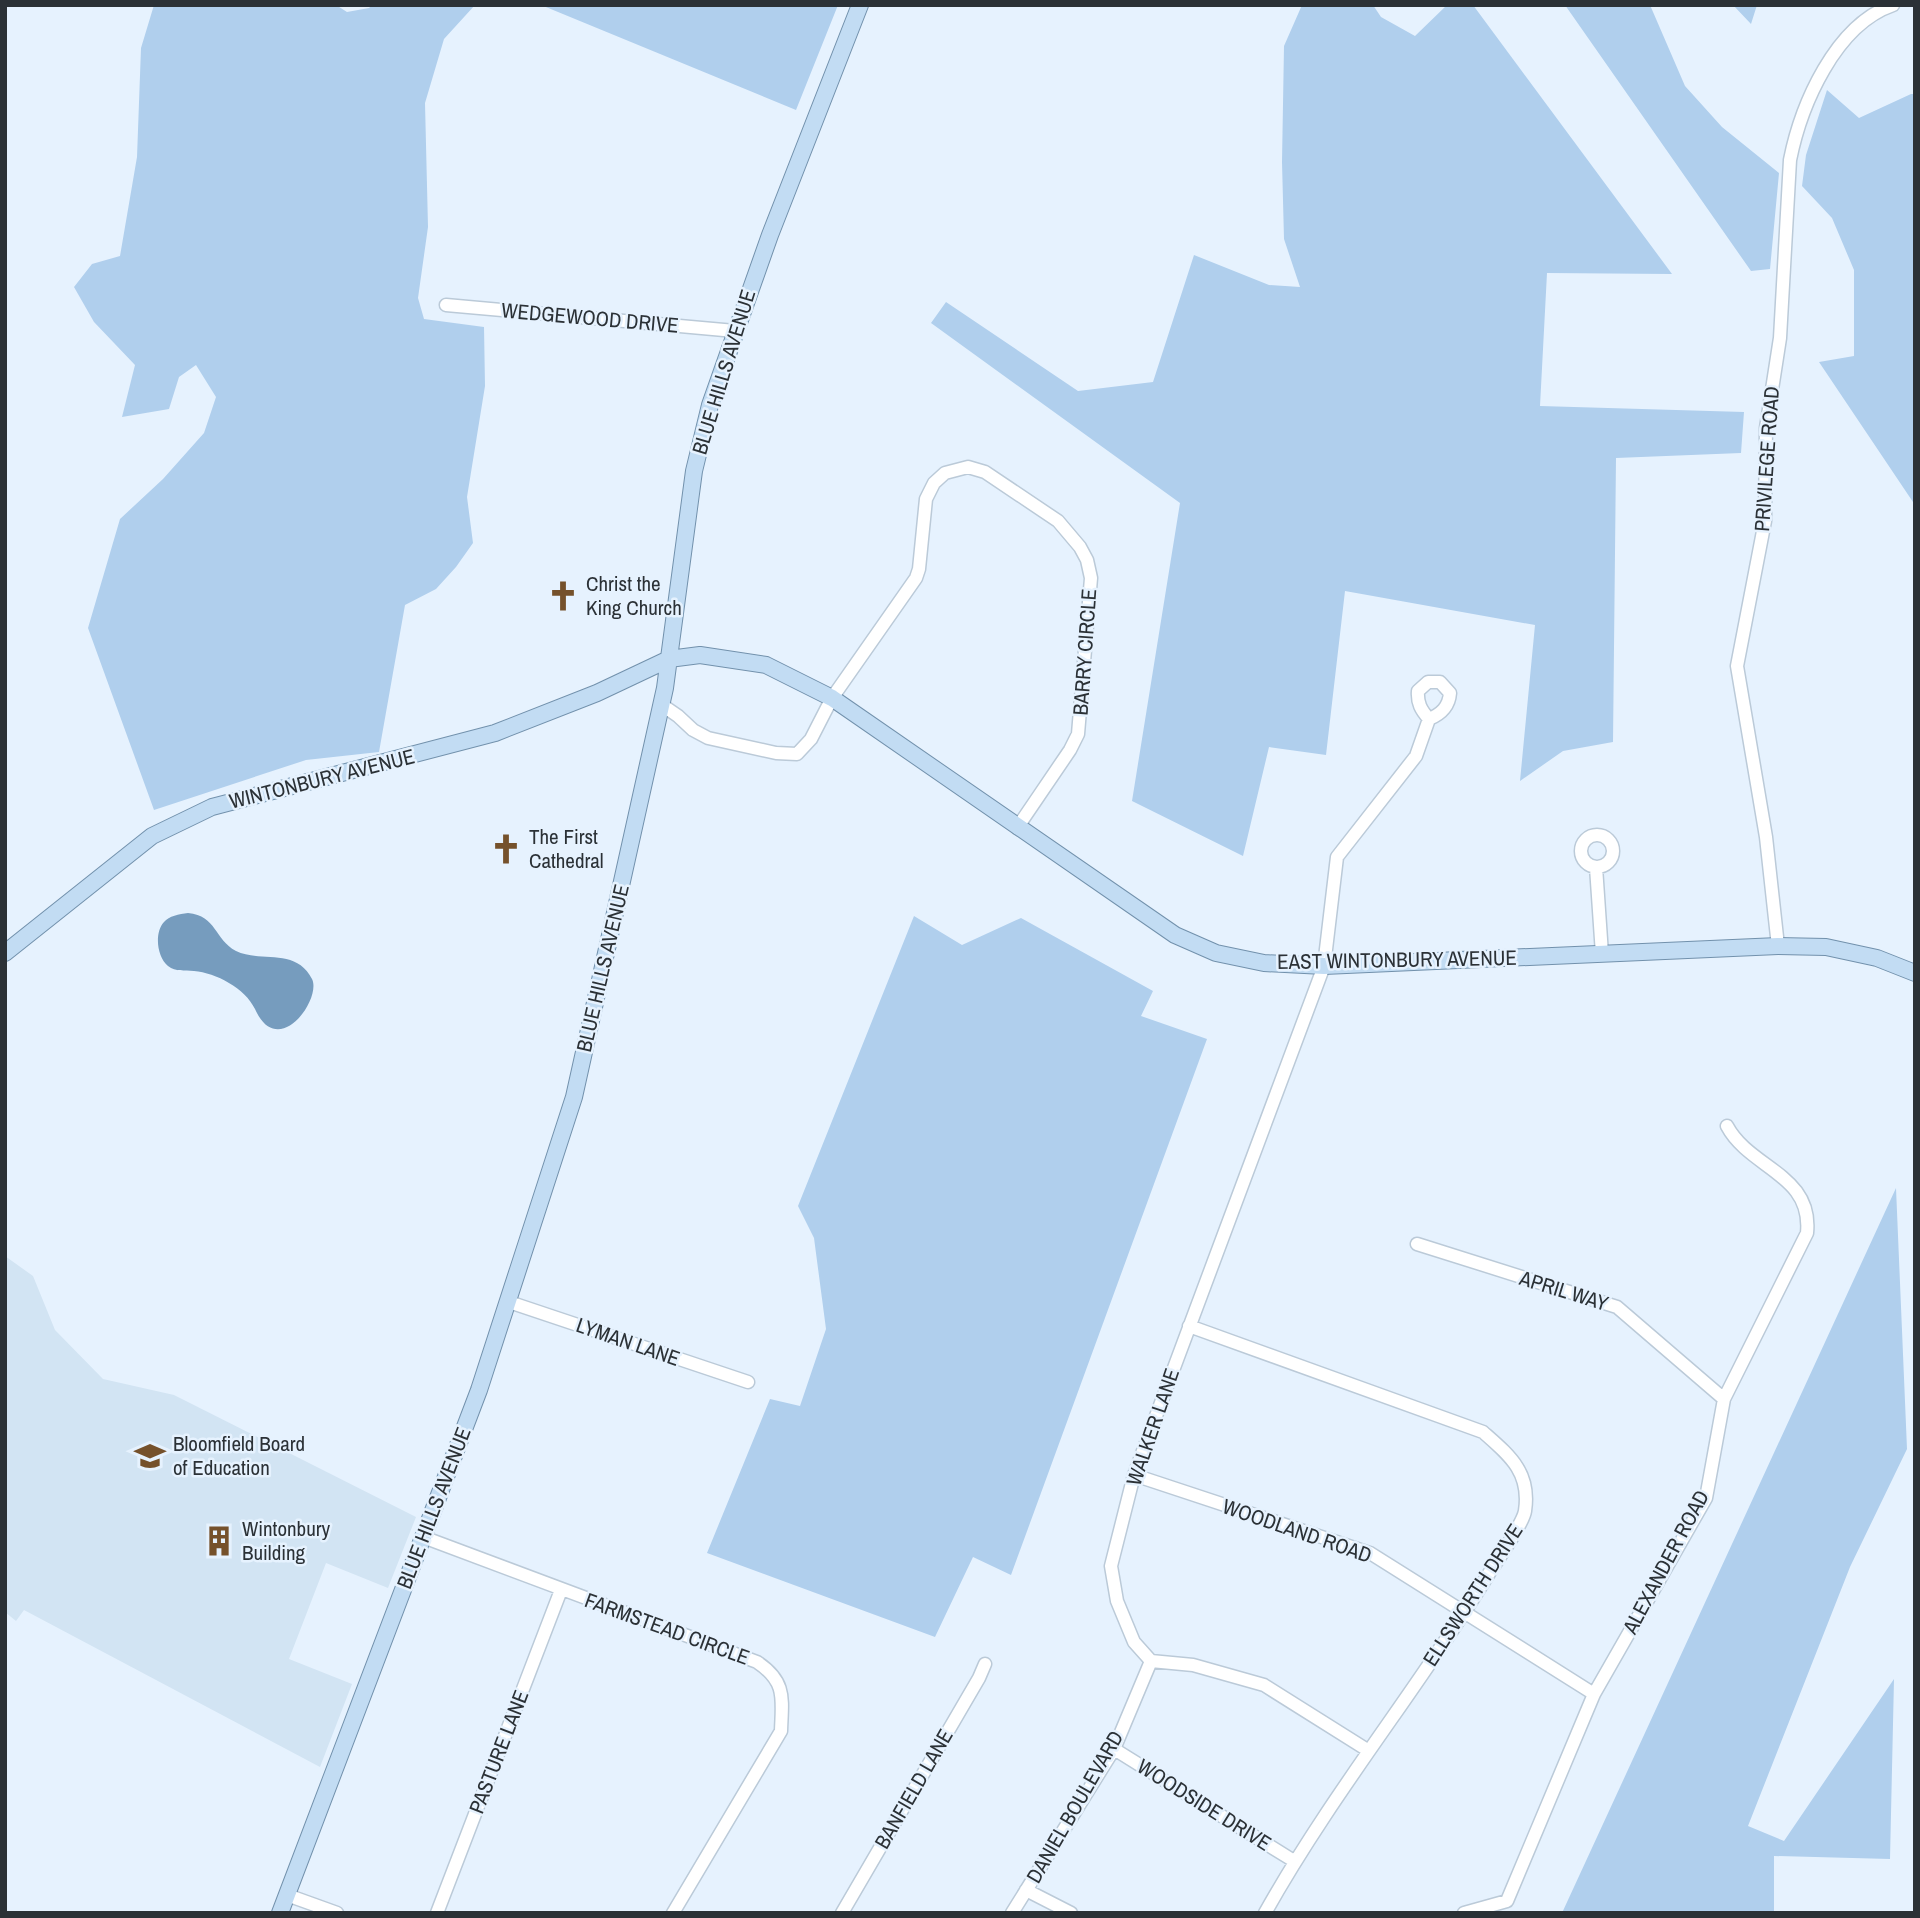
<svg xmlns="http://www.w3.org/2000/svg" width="1920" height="1918" font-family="'Archivo Narrow',sans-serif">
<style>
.built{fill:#d2e4f3}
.green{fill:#b0cfed}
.water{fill:#769cbe}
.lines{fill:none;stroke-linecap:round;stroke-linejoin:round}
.minor-casing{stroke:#bbcad8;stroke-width:15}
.major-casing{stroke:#7291ac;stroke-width:18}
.minor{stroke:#fff;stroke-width:12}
.major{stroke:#c2dcf3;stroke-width:16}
.labels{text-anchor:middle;stroke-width:5;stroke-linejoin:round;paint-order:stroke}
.street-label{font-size:21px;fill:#2b3136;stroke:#e6f2fe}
.poi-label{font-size:21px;fill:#2b3136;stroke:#e6f2fe;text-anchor:start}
</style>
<rect width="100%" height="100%" fill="#e6f2fe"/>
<path class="built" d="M5,1256L33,1276L55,1330L103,1379L174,1395L416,1517L388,1588L326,1563L289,1659L352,1684L320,1767L24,1610L16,1621L5,1612Z"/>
<path class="green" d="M154,5H336L347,12L369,8L372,5H475L444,39L425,103L428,227L418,298L424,319L484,327L485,386L467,497L473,543L456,567L436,589L405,605L379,752L306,760L154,810L88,628L120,519L163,479L204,433L216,397L196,365L179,377L169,409L122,417L135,365L94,322L74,287L92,264L120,256L137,157L141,48Z
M541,5H838L796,110Z
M1302,5H1373L1381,17L1415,36L1447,5H1473L1672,274L1547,273L1540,406L1744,412L1741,453L1616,458L1613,742L1563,751L1520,781L1535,625L1345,591L1326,755L1269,747L1243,856L1132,801L1180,503L931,323L946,302L1078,391L1153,382L1194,255L1269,285L1300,287L1284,239L1282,162L1284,46Z
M1565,5H1650L1685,86L1722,127L1779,173L1770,269L1751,271Z
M1733,5H1757L1751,24Z
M1827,90L1859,118L1911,94H1915V505L1819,362L1854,356V270L1832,218L1802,186L1806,155Z
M914,916L962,945L1021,918L1153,991L1141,1016L1207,1039L1011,1575L973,1557L935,1637L707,1553L770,1399L800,1406L826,1329L814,1238L798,1206Z
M1896,1188L1907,1449L1850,1567L1748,1826L1784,1841L1894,1679L1890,1859L1774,1856V1913H1562Z"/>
<path class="water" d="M188,913C217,916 214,939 236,951C260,963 296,947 312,979C322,999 278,1061 255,1009C245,988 216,973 194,971C184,970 176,972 168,966C157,957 154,933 164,922C169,916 179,914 188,913Z"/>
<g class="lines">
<g class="minor-casing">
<path id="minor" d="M446,305L735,331
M662,705L678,716L693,730L708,738L776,753L797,754L811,739L832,698L916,578L919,569L926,499L934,483L945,473L968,467L985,472L1058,521L1080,547L1087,560L1091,578L1078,734L1070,750L1017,828
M1581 851a16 16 0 1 1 32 0a16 16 0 1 1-32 0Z
M1596,867L1602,954
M1778,946L1766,837L1737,666L1765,521L1766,428L1780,338L1790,160C1801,105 1835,25 1893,5
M1417,1244L1617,1307L1724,1399
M509,1302L748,1382
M1189,1326L1483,1432C1509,1455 1531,1472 1525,1511C1523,1524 1496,1562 1488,1575C1417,1690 1331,1795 1265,1913
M1134,1475L1370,1553L1594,1694
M423,1537L757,1662C787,1682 782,1699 781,1731L673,1913
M1114,1749L1294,1861
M1369,1751L1264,1685L1193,1665L1151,1661L1134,1642L1117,1601L1111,1566L1134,1475L1324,966L1337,857L1416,756L1429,719C1441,714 1449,707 1450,693L1440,682H1428L1418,691C1417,703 1421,710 1429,719
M1026,1890L1071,1913
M287,1895L337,1913
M437,1913L561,1590
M842,1913L979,1678L985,1664
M1012,1913L1114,1749L1151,1661
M1464,1913L1507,1901L1594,1694L1706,1498L1724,1399L1807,1233C1813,1174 1750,1169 1727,1126"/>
</g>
<g class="major-casing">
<path id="major" d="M5,953L152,836L212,807L495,733L597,693L669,659L700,655L766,665L832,698L1175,935L1216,953L1264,963L1324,966L1778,946L1826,947L1877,958L1915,973
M280,1913L479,1390L574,1097L665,688L694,471L710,405L770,235L860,5"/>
</g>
<use href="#minor" class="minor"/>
<use href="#major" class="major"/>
</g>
<defs>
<g id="church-bare" transform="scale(2.415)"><path d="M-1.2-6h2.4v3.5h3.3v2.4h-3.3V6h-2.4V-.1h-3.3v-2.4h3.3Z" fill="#75512b" stroke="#e6f2fe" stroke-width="2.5" paint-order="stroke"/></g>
<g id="school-bare" transform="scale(2.415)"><path d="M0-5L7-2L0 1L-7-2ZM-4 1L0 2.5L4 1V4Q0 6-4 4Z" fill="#75512b" stroke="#e6f2fe" stroke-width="2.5" paint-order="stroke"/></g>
<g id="building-bare" transform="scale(2.415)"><path d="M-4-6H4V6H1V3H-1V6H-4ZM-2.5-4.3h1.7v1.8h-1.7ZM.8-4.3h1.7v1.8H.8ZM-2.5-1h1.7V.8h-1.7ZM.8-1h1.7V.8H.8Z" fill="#75512b" stroke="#e6f2fe" stroke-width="2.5" paint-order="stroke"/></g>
</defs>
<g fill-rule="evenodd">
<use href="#church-bare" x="563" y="596"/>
<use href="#church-bare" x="506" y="849"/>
<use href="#school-bare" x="150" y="1456"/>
<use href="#building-bare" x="219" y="1541"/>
</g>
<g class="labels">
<g class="street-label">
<text transform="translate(590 318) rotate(5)" y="7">WEDGEWOOD DRIVE</text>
<text transform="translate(724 372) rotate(-73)" y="7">BLUE HILLS AVENUE</text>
<text transform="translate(1767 459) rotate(-86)" y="7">PRIVILEGE ROAD</text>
<text transform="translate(1085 652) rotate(-86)" y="7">BARRY CIRCLE</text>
<text transform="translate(322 779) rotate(-14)" y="7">WINTONBURY AVENUE</text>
<text transform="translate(1397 960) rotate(-1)" y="7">EAST WINTONBURY AVENUE</text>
<text transform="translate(603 968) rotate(-77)" y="7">BLUE HILLS AVENUE</text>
<text transform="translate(1564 1291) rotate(17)" y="7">APRIL WAY</text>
<text transform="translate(628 1342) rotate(19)" y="7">LYMAN LANE</text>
<text transform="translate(1153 1427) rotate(-71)" y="7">WALKER LANE</text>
<text transform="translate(434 1508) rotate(-69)" y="7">BLUE HILLS AVENUE</text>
<text transform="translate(1297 1531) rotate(19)" y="7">WOODLAND ROAD</text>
<text transform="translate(1666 1562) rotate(-62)" y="7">ALEXANDER ROAD</text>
<text transform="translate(1473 1595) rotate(-57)" y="7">ELLSWORTH DRIVE</text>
<text transform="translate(667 1629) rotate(20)" y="7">FARMSTEAD CIRCLE</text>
<text transform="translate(499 1752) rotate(-69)" y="7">PASTURE LANE</text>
<text transform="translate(914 1789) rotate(-60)" y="7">BANFIELD LANE</text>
<text transform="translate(1204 1805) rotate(32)" y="7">WOODSIDE DRIVE</text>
<text transform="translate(1075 1807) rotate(-60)" y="7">DANIEL BOULEVARD</text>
</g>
<g class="poi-label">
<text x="586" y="591">Christ the<tspan x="586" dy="24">King Church</tspan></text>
<text x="529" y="844">The First<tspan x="529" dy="24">Cathedral</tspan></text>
<text x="173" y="1451">Bloomfield Board<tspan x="173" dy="24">of Education</tspan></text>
<text x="242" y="1536">Wintonbury<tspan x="242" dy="24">Building</tspan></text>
</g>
</g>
<rect width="1920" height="1918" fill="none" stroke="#2b3136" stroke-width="14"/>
</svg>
